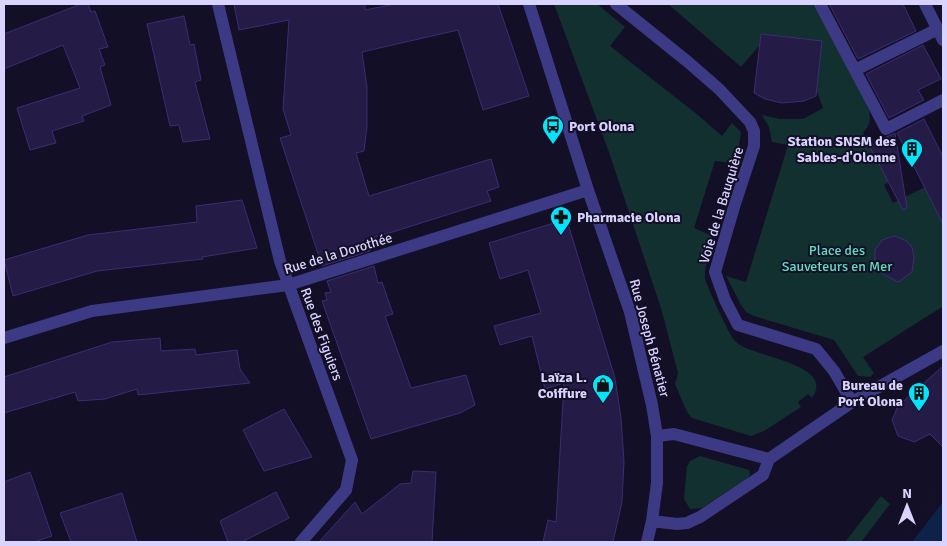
<svg xmlns="http://www.w3.org/2000/svg" width="947" height="546" font-family="Signika,sans-serif">
<style>
.green{fill:#12302f}
.water{fill:#0c2248}
.pier{fill:#130f26}
.building{fill:#241b47;stroke:#3b2d73}
.lines{fill:none;stroke-linecap:round;stroke-linejoin:round}
.minor{stroke:#3d3a85;stroke-width:12}
.labels{text-anchor:middle;stroke-width:4;stroke-linejoin:round;paint-order:stroke}
.poi-label{font-size:14px;font-weight:bold;fill:#d9d4ff;stroke:#130f26;text-anchor:end}
.street-label{font-size:14px;fill:#d9d4ff;stroke:#130f26}
.park-label{font-size:14px;fill:#5fe0c0;stroke:#130f26}
</style>
<rect width="100%" height="100%" fill="#130f26"/>
<path class="green" d="M554,4H597L625,27L610,46L698,115L722,136L732,123L741,132L738,152L734,163L715,161L694,228L713,236C711,246 704,268 705,278C706,285 729,334 734,340C748,358 837,362 812,398L808,394L798,402L801,407L764,431L751,436L692,418L687,412L675,384L678,373L661,308L610,155Z
M668,4H815L869,110C871,120 870,125 863,133L889,182L884,185L893,203L925,187L943,223V304L942,307L863,357L874,373L870,377L858,376L834,340L754,316L746,312L741,305L726,276L746,282L788,145L772,142L769,127L762,115L780,119H803L823,108L816,89L780,37L761,34L759,46L741,67Z
M700,456L749,470L750,474L748,478L702,508L690,509L684,499L687,466L690,461Z
M881,496L890,504L861,542H845Z"/>
<path class="water" d="M943,481V542H897Z"/>
<path class="pier" d="M943,481V502L912,542H897Z"/>
<path class="building" d="M81,4H88L91,12L95,11L108,47L99,49L105,65L100,67L111,105L82,116L84,121L52,131L56,143L30,150L17,108L80,88L63,45L4,69V34Z
M234,4H365V10L395,4H498L529,96L483,110L458,30L362,52L367,87V126L364,151L356,153L369,196L491,159L499,187L487,191L491,201L367,240L370,251L322,266L280,138L291,135L283,109L289,20L239,30Z
M829,4H903L916,31L858,59Z
M184,16L190,45L194,44L201,80L195,82L210,139L183,142L179,125L170,126L147,24Z
M761,34L822,41L816,96L804,101L782,103L765,99L754,93Z
M923,45L941,79L918,90L924,100L889,118L866,74Z
M924,119L943,157V224L897,133Z
M895,133L907,208L903,210L869,145Z
M242,200L257,248L202,257L203,259L97,271L13,296L4,260L88,235L197,222L196,206Z
M557,222L569,227L615,378L621,418L624,461L622,502L613,542H543L548,520L556,522L564,383L545,389L532,336L500,345L494,326L541,313L528,270L500,279L489,243Z
M894,236L905,240L912,247L914,258L912,272L898,282L883,274L875,262V250L882,240Z
M374,266L378,283L382,282L393,314L385,316L411,388L466,375L475,405L460,413L371,439L322,301L327,300L325,293L331,292L327,281Z
M160,338L161,351L195,349L196,355L237,350L240,369L250,383L138,395L137,389L105,399L78,401L75,392L4,413V377L112,342Z
M943,366V447L930,434L914,442L898,436L892,420L898,406Z
M284,409L312,457L264,471L243,430Z
M413,471L436,472L432,542H319L355,502L362,514L400,484L411,483Z
M30,472L52,536L34,542H4V482Z
M276,492L289,518L242,542H228L220,521Z
M122,493L137,542H71L60,513Z"/>
<g class="lines">
<path class="minor" d="M218,4L280,261L352,460L346,490L301,542
M529,4L588,190L630,312L652,405L657,436V483L652,521L647,542
M616,4L688,62L719,89L750,122L754,131V146L734,207L715,272L725,300L738,325L816,349L834,371L852,402
M820,4L886,129L943,100
M925,4L943,40
M855,70L938,29
M4,338L92,311L288,285L588,190
M657,436L674,434L769,459
M652,521L677,524L687,523L700,517L763,475L769,459L852,402L943,351"/>
</g>
<defs>
<g id="bus-pin" transform="scale(1.125)"><path d="M0 17L-7.5 6A9.5 9.5 0 1 1 7.5 6Z" fill="#00e5ff" stroke="#130f26"/><path d="M-5-6H5V4H4V6H2V4H-2V6H-4V4H-5ZM-3.5-4V0h7V-4ZM-3.5 1.2v1.5H-2V1.2ZM2 1.2v1.5H3.5V1.2Z" fill="#111"/></g>
<g id="building-pin" transform="scale(1.125)"><path d="M0 17L-7.5 6A9.5 9.5 0 1 1 7.5 6Z" fill="#00e5ff" stroke="#130f26"/><path d="M-4-6H4V6H1V3H-1V6H-4ZM-2.5-4.3h1.7v1.8h-1.7ZM.8-4.3h1.7v1.8H.8ZM-2.5-1h1.7V.8h-1.7ZM.8-1h1.7V.8H.8Z" fill="#111"/></g>
<g id="pharmacy-pin" transform="scale(1.125)"><path d="M0 17L-7.5 6A9.5 9.5 0 1 1 7.5 6Z" fill="#00e5ff" stroke="#130f26"/><path d="M-2-6h4v4h4v4h-4v4h-4v-4h-4v-4h4Z" fill="#111"/></g>
<g id="shop-pin" transform="scale(1.125)"><path d="M0 17L-7.5 6A9.5 9.5 0 1 1 7.5 6Z" fill="#00e5ff" stroke="#130f26"/><path d="M-5-2.5h2.3a2.7 3.5 0 0 1 5.4 0H5L5.5 6h-11ZM-1.5-2.5h3a1.5 2.3 0 0 0-3 0Z" fill="#111"/></g>
</defs>
<g fill-rule="evenodd">
<use href="#bus-pin" x="553" y="126"/>
<use href="#building-pin" x="912" y="149"/>
<use href="#pharmacy-pin" x="561" y="217"/>
<use href="#shop-pin" x="603" y="385"/>
<use href="#building-pin" x="919" y="393"/>
</g>
<g class="labels">
<g class="poi-label">
<text x="569" y="131" text-anchor="start">Port Olona</text>
<text x="896" y="146">Station SNSM des<tspan x="896" dy="16">Sables-d'Olonne</tspan></text>
<text x="577" y="222" text-anchor="start">Pharmacie Olona</text>
<text x="587" y="382">Laïza L.<tspan x="587" dy="16">Coiffure</tspan></text>
<text x="903" y="390">Bureau de<tspan x="903" dy="16">Port Olona</tspan></text>
</g>
<g class="street-label">
<text transform="translate(721 205) rotate(-73)" y="5">Voie de la Bauquière</text>
<text transform="translate(338 253) rotate(-17)" y="5">Rue de la Dorothée</text>
<text transform="translate(322 334) rotate(70)" y="5">Rue des Figuiers</text>
<text transform="translate(650 338) rotate(75)" y="5">Rue Joseph Bénatier</text>
</g>
<g class="park-label">
<text x="837" y="255">Place des<tspan x="837" dy="16">Sauveteurs en Mer</tspan></text>
</g>
</g>
<rect width="947" height="546" fill="none" stroke="#d9d4ff" stroke-width="10"/>
<g transform="translate(907 506)" stroke="#130f26" stroke-width="4" paint-order="stroke">
<path d="M0-4L9 19L0 12L-9 19Z" fill="#d9d4ff"/>
<text y="-8" font-size="14" font-weight="bold" text-anchor="middle" fill="#d9d4ff">N</text>
</g>
</svg>
